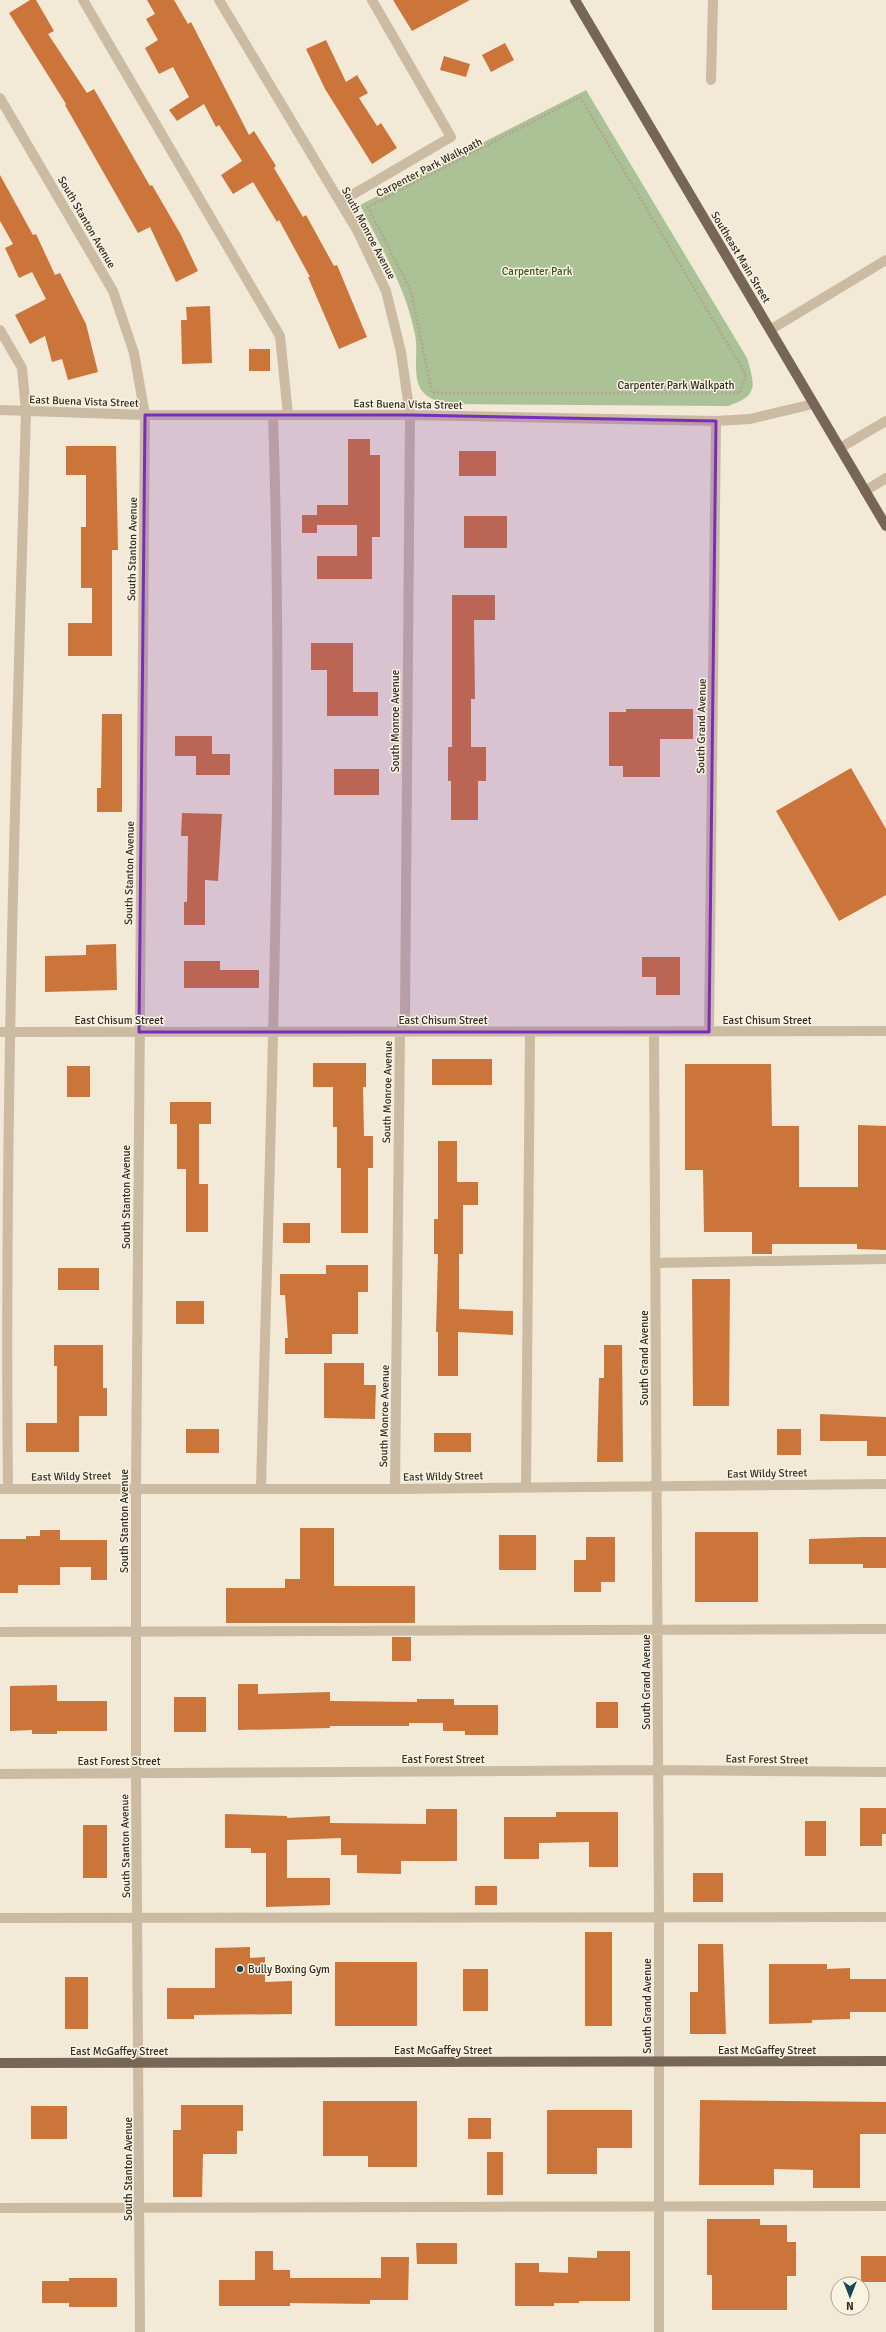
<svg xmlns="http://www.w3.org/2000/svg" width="886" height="2332" font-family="Signika,sans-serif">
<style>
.green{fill:#abc196}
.building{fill:#cb753b}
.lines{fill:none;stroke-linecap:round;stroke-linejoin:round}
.path{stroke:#b5a58c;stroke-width:2.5;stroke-dasharray:2 2;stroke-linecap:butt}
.minor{stroke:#cabba2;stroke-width:10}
.major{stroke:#765;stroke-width:10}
.marked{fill:#7b2cbf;fill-opacity:0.2;stroke:#7b2cbf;stroke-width:3;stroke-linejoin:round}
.poi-dot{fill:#194856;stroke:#f9f3e2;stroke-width:1.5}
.labels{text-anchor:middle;stroke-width:3;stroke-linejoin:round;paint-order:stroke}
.street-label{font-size:11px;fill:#342c25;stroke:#f9f3e2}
.park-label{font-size:11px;fill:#3c5328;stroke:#f9f3e2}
.poi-label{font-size:11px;fill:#342c25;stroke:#f9f3e2;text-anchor:start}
</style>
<rect width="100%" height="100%" fill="#f2e9d6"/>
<path class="green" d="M586,90L747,358C755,386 759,396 728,406L450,404C440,402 430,400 423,392C411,378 419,352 415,335C407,289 380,246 360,205Z"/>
<path class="building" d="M30,0H36L54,31L48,34L87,93L94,89L150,186L152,185L181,235L198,271L176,282L150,227L138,233L65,105L66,104L9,13Z
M147,0H174L188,24L191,22L249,135L254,131L276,166L274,168L303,217L306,215L334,266L337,265L367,337L339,349L308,277H310L279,220L277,222L253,182L233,194L221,175L242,161L219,125L216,127L204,104L177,121L169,110L189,97L173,67L159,74L145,48L158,40L146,19L155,14Z
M393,0H470L412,31Z
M326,40L346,82L357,75L368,93L359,98L377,126L381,123L397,148L372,164L325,89L306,49Z
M505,43L514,60L491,72L482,55Z
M444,56L470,64L466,77L440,70Z
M0,175L33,235L36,234L55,275L60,273L86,324L98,372L68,380L62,359L52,362L45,336L30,344L15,315L46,299L32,272L19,278L5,248L13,244L0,221Z
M210,306L212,363L182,364L181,320H187L186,307Z
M249,349H270V371H249Z
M348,439H370V455H380V537H372V579H317V556H357V525H317V533H302V515H317V505H348Z
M66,446H116L118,550H112V656H68V623H92V588H81V527H86V475H66Z
M459,451H496V476H459Z
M464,516H507V548H464Z
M452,595H495V620H474L475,699H471V747H486V781H478V820H451V781H448V747H452Z
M311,643H353V692H378V716H327V670H311Z
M626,709H693V739H660V777H623V766H609V712H626Z
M102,714H122V812H97V788H101Z
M175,736H212V754H230V775H196V756H175Z
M851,768L886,829V895L839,921L776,811Z
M334,769H379V795H334Z
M182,813L222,814L218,881L205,880V925H184V902H187L188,836H181Z
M116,944L117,990L45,992V956L86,955V945Z
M642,957H680V995H656V977H642Z
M184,961H220V970H259V988H184Z
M432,1059H492V1085H432Z
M313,1063H366V1087H363L364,1136H373V1168H368V1233H341V1168H337V1127H333V1087H313Z
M685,1064H771L772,1126H799V1187H858V1125L886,1126V1250L857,1249V1244H772V1254H752V1232H704L703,1170H685Z
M67,1066H90V1097H67Z
M170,1102H211V1124H199V1184H208V1232H186V1169H177V1124H170Z
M438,1141H457V1182H478V1205H463V1254H459V1309L513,1311V1335L458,1332V1376H438V1332H436L438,1254H434V1219H438Z
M283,1223H310V1243H283Z
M326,1265H368V1292H358V1334H332V1354H285V1338H288L285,1295H280V1274H326Z
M58,1268H99V1290H58Z
M692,1279H730L729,1406H693Z
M176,1301H204V1324H176Z
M54,1345H103V1388H107V1416H79V1452H26V1423H57V1366H54Z
M604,1345H622L623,1462H597L599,1378H604Z
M324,1363H364V1385H376L375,1419L324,1418Z
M820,1414L886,1417V1456H867V1441H820Z
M186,1429H219V1453H186Z
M777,1429H801V1455H777Z
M434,1433H471V1452H434Z
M300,1528H334V1586H415V1623H226V1588H285V1579H300Z
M40,1530H60V1540H107V1580H91V1567H60V1585H18V1593H0V1539H26V1536H40Z
M695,1532H758V1602H695Z
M499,1535H536V1570H499Z
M586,1537H615V1582H601V1592H574V1560H586Z
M863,1537H886V1568H863V1564H809V1539Z
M392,1637H411V1661H392Z
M238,1684H258V1694L330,1692V1701L417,1702V1699H454V1705H498V1735H465V1731H443V1723H409V1726H330V1728L238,1730Z
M57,1685V1701H107V1731H57V1734H32V1730L10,1731V1686Z
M174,1697H206V1732H174Z
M596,1702H618V1728H596Z
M860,1808H886V1834H882V1846H860Z
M426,1809H457V1861H401V1874L357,1873V1855H341V1838L287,1840V1878H330V1905L266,1907V1853H251V1848H225V1814L287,1816V1818L330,1816V1823L426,1824Z
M556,1812H618V1867H589V1842L539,1843V1859H504V1817H556Z
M805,1821H826V1856H805Z
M83,1825H107V1878H83Z
M693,1873H723V1902H693Z
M475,1886H497V1905H475Z
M585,1932H612V2026H585Z
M698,1944H723L726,2034H690V1992H698Z
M250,1947V1958L265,1957V1982L292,1981V2014L194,2015V2019H167V1988H215V1948Z
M335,1962H417V2026H335Z
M769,1964H827V1969L850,1968V1979H886V2012H850V2019L812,2020V2023L769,2024Z
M463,1969H488V2011H463Z
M65,1977H88V2029H65Z
M700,2100L886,2102V2134H860V2188H813V2170L774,2169V2185H699Z
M323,2101H417V2167H368V2156H323Z
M181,2105H243V2131H237V2154H203L202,2197H173V2130H181Z
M31,2106H67V2139H31Z
M547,2110H632V2148H597V2174H547Z
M468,2118H491V2139H468Z
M487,2152H503V2195H487Z
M707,2219H760V2225H787V2242H796V2276H787V2310H712V2275H707Z
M416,2243H457V2264H417Z
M255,2251H273V2270H290V2278H381V2257H409L408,2300H370V2304L290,2303V2306H219V2280H255Z
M597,2251H630V2301H579V2303H554V2306H515V2263H539V2272L568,2273V2257L597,2258Z
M861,2256H886V2282H861Z
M69,2278H117V2307H69V2303H42V2281H69Z"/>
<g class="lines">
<path class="path" d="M580,97L746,375L740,393H432L411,291L368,207Z"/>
<path class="minor" d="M83,0L280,336L288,415
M219,0L358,232L386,291L401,352L410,415L405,1014L400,1032L395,1489
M711,80L713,0
M0,98L113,291L134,353L145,415L136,1487V1773L140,2332
M340,202L451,137L372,0
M0,330L22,368L26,411C16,770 4,1129 8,1489
M770,330L886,260
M0,410L145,415H410L716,421L750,419L813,404
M840,448L886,421
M865,491L886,478
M0,1032L886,1031
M654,1032L659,1916V2332
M709,1032L716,421
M655,1263L886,1259
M526,1487L530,1032
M261,1488C270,1131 285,773 273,415
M0,1489H395L886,1484
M0,1632L886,1629
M0,1774L658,1770L886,1772
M0,1918L886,1917
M0,2208L886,2206"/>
<path class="major" d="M575,0L886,526
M0,2063L886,2061"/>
</g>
<path class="marked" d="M145,415H410L716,421L709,1032H139Z"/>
<circle class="poi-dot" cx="240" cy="1969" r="4"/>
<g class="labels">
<g class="street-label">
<text transform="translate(429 167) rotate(-27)" y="4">Carpenter Park Walkpath</text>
<text transform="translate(87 222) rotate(60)" y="4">South Stanton Avenue</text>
<text transform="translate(369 233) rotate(62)" y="4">South Monroe Avenue</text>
<text transform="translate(741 257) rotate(59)" y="4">Southeast Main Street</text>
<text x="676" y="389">Carpenter Park Walkpath</text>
<text transform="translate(84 401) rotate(2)" y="4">East Buena Vista Street</text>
<text transform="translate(408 404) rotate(1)" y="4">East Buena Vista Street</text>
<text transform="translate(132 549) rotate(-89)" y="4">South Stanton Avenue</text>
<text transform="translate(395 721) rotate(-90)" y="4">South Monroe Avenue</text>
<text transform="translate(701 726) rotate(-89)" y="4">South Grand Avenue</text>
<text transform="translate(129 873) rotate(-89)" y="4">South Stanton Avenue</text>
<text x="119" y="1024">East Chisum Street</text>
<text x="443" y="1024">East Chisum Street</text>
<text x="767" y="1024">East Chisum Street</text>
<text transform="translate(387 1092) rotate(-89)" y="4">South Monroe Avenue</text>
<text transform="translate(126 1197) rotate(-90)" y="4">South Stanton Avenue</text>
<text transform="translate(644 1358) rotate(-90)" y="4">South Grand Avenue</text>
<text transform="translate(384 1416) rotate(-89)" y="4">South Monroe Avenue</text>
<text transform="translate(767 1473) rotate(-1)" y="4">East Wildy Street</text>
<text transform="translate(71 1476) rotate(-1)" y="4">East Wildy Street</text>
<text transform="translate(443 1476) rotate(-1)" y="4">East Wildy Street</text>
<text transform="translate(124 1521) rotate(-90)" y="4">South Stanton Avenue</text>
<text transform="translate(646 1682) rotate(-90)" y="4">South Grand Avenue</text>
<text x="443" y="1763">East Forest Street</text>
<text transform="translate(767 1759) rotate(1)" y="4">East Forest Street</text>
<text x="119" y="1765">East Forest Street</text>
<text transform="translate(125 1846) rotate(-91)" y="4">South Stanton Avenue</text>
<text transform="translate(647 2006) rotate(-90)" y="4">South Grand Avenue</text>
<text x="443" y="2054">East McGaffey Street</text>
<text x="767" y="2054">East McGaffey Street</text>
<text x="119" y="2055">East McGaffey Street</text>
<text transform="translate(128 2169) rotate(-90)" y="4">South Stanton Avenue</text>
</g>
<g class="park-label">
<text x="537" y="275">Carpenter Park</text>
</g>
<g class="poi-label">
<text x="248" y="1973">Bully Boxing Gym</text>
</g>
</g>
<g transform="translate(850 2296) rotate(180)"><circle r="19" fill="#f9f3e2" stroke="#aaa396"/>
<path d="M0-3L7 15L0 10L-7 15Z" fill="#194856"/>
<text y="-6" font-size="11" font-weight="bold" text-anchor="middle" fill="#342c25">N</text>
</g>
</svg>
